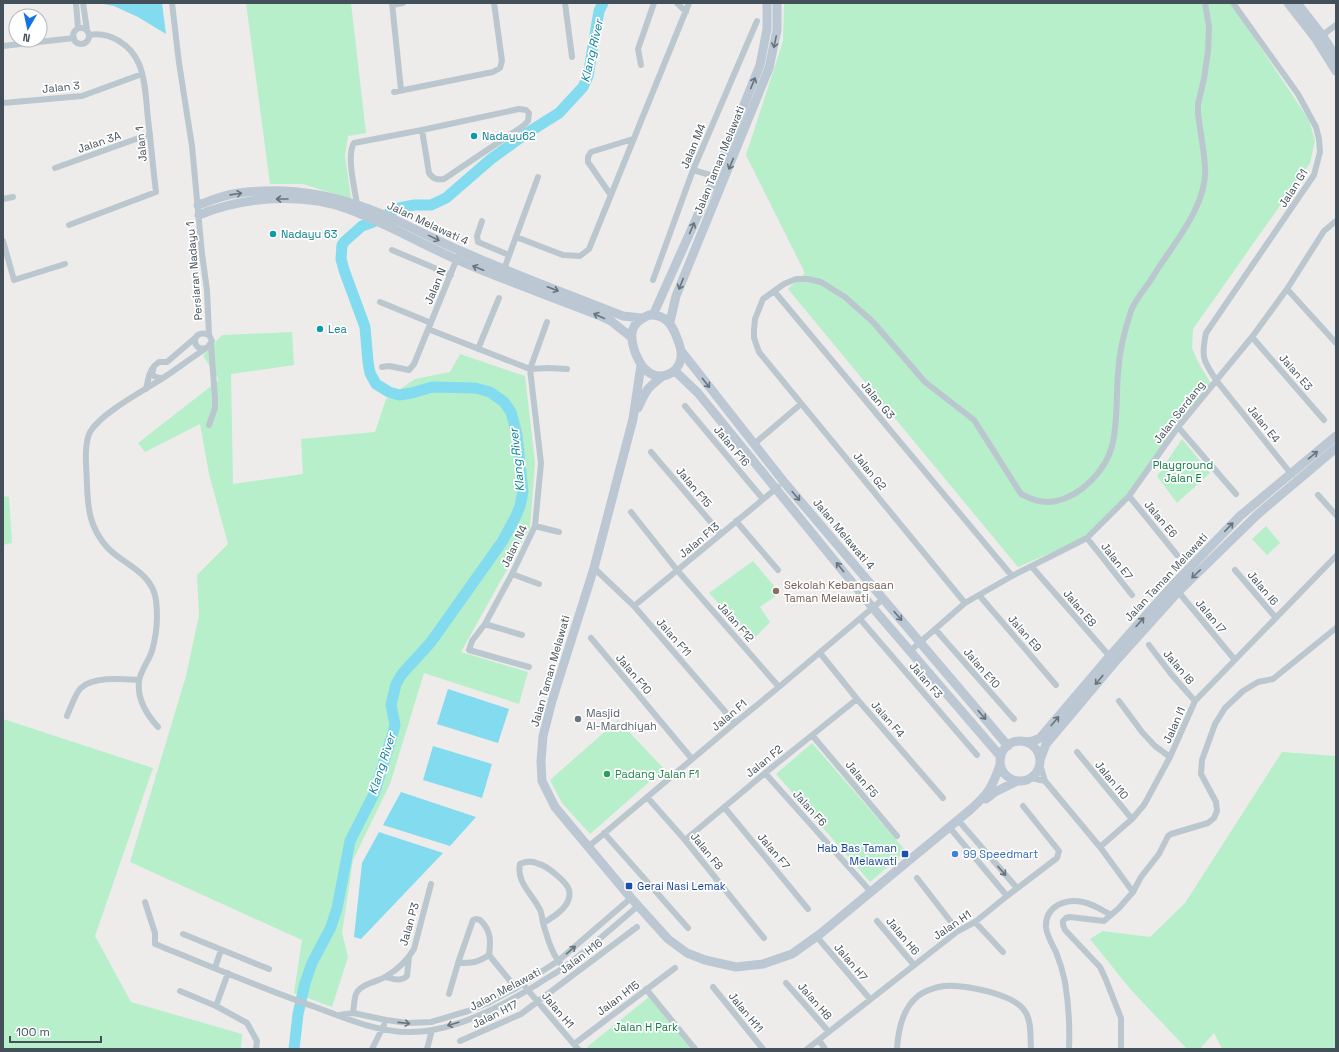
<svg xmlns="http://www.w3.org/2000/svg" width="1339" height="1052" font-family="'Space Grotesk',sans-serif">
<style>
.green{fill:#b6efca}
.water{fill:#82dbee}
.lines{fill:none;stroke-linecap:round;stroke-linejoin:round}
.river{stroke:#82dbee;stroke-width:11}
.street{stroke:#bbc7cf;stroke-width:6}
.secondary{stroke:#bbc8d4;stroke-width:9}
.oneway{stroke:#67747e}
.oneway2{stroke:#67747c}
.culture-dot{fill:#0f9aa8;stroke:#fff;stroke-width:1.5}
.education-dot{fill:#8d6e63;stroke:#fff;stroke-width:1.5}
.worship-dot{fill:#6b7280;stroke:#fff;stroke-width:1.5}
.leisure-dot{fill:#2e9e5b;stroke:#fff;stroke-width:1.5}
.transit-dot{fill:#1a4fb4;stroke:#fff;stroke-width:1.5}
.shop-dot{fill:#3f7fe0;stroke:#fff;stroke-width:1.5}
.labels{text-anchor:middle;stroke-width:3.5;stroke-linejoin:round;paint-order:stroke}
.street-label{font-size:11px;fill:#435059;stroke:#fff}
.culture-label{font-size:11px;fill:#0d838f;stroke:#fff;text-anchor:start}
.park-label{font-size:11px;fill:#137b44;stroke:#fff}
.education-label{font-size:11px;fill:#785e54;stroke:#fff;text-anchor:start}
.worship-label{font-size:11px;fill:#5b616d;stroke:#fff;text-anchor:start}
.leisure-label{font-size:11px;fill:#27864d;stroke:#fff;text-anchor:start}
.transit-label{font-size:11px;fill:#164399;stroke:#fff;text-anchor:end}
.shop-label{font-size:11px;fill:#366cbe;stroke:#fff;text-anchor:start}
.water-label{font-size:12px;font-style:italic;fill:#088099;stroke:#fff}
</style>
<rect width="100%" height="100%" fill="#eeebeb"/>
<path class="green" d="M246,3H351L366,133L348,136L345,156L351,199L303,184H270Z
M784,3H1231L1309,120L1315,141L1310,163L1193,329L1192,348L1197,360L1211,384L1127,498L1089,536L1018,567L788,289L805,273L746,155L783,41Z
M292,332L294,365L231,374L233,484L303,474L301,439L375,432L386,399L415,379L450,372L460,354L525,376L535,463L530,528L461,652L528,672L519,704L424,673L390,784L353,860L342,933L348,957L332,1007L294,993L302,940L130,862L186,676L199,615L197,575L228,544L209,474L200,424L145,452L138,443L219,380L203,356L222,335Z
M1182,439L1210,473L1177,503L1157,476Z
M3,496L9,497L12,543L3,545Z
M1266,526L1280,543L1267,555L1252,539Z
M753,561L780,593L760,607L770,622L753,640L709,593Z
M3,719L153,768L95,936L131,1002L242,1034L241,1049H3Z
M618,720L664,769L590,834L562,803L550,780Z
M812,743L906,851L870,882L776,774Z
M1282,752L1336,756V1049H1222L1214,1033L1200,1049H1187L1131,990L1090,939L1103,931L1150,937L1185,903Z
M649,997L691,1049H589L587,1047Z"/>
<path class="water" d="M98,3H162L166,34L138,17L114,6Z
M448,689L509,709L498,743L437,724Z
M433,746L492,764L482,798L423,780Z
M401,792L476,817L450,846L383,825Z
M379,832L443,853L361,939L354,937L362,863Z"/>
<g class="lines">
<path class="river" d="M294,1049L298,1014L305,983L312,963L331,927L337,908L350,841L374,794L392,736L395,725L391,705L396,684L402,674L431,642L502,542L516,516L520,506L523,492L517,435L511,412L504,402L490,392L475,388L432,387L412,393L399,395L389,392L376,384L370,373L368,362L365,327L344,270L341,259L342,245L345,241L362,226L373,222L399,208L414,205H431L446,198L491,159L524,135L559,113L583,87L588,76L599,11L603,3"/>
<path class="street" d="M76,3L78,28
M83,3L87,30
M172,3L179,63L192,146L202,254L207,290L209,335L212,341L208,347C191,355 190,327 209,335
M392,3L401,90
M565,3L572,57
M677,3L686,12
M1233,3L1298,94L1316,127L1319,139L1320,152L1314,175L1206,333C1201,357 1203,360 1216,380L1292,475
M392,5L403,3
M73 36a8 8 0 1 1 16 0a8 8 0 1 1-16 0Z
M1320,37L1336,25
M3,46L74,38
M641,65L638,49L654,3
M394,92L493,72L500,68L502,61L494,3
M3,103L82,96L142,74
M55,168L150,134
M693,170L717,177
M610,194L588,162V157L591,152L633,139
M3,199L13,197
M357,204C355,190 346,155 354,143L422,130L519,109L526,110L529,113L528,121L523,126L444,179C437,180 433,179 429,173L422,130
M482,221L477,236L478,242L509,255
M69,225L156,192C153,168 151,143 148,119C146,101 146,81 139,64C131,45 110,31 89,35
M516,237L563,255L580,256L589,249L689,3
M3,241L14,280L65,264
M392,250L451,275
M503,272L538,177
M653,280L693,170L757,21
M1287,289L1336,343
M774,291L1012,576
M380,302L431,323
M428,329L530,369L549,368L567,369
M1252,337L1324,420
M478,349L499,298
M382,367L389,366L409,370L414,364L458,256
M163,378H159L154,376L152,374L154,366L159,362H167L195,338
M146,389L149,376L152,369
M685,406L763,499
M209,425L215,408V398L211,345
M1178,427L1236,494
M754,444L801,404
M651,452L721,534
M1318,495L1336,515
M1129,496L1177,555
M631,512L677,570L779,687
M736,521L778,570
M535,526L559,532
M1087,538L1132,595
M1032,567L1112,659
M594,568L634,606L735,723
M1235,570L1276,618
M512,574L539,584
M1176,589L1235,660
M979,595L1056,685
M965,603L759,352L754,338V330L755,319L763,299L784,284L796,279H808L821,282L845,297L873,322L925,382L974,420L1021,494C1032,500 1044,504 1056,501C1081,496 1106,470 1112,446C1118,424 1116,396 1118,373C1119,354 1125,329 1131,311C1133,305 1137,300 1140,295C1147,286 1153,277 1159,267C1177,240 1208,202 1205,167C1204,149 1200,131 1198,113V104L1204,79L1208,51L1209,27L1205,3
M634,606L778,487
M860,619L977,755
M485,624L522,635
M935,629L1014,719
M591,638L692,759
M1149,645L1171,674L1195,701
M910,651L965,603L1012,576L1087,538L1129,496L1178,427L1252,337L1287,289L1324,231L1336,221
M820,653L857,699L943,798
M529,667L469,650L472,641L485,624L512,574L535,526L541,463L530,369L547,322
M1119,701L1142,732L1155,746L1170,757
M67,716C70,709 76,692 81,688C93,676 123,679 139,680
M158,727C147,715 137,698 139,681C140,672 149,660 152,651C157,634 158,617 156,600C152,571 121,564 106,546C90,527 88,510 87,486C87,471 83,446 90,432C101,413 143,391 163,378C177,369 191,358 205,349
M812,735L897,836
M1077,752L1132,819
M1040,764L1045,781L1100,847L1133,892
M765,773L871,892
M1031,778L1045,781
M647,797L685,840L764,938
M724,807L808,909
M958,820L1017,888
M950,828L1007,896
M604,833L688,928
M685,840L765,773L857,699
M588,847L735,723L779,687L883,599
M1100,847L1132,819L1144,805L1170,757L1195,701L1336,556
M917,878L958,931
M145,902L155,933V944C210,966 263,989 318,1008C347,1019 378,1032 409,1032C454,1032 500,1007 538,984C546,978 555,974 563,968C589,949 613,927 638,906
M877,921L914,965
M975,922L1003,952
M543,923C554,917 573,905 569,890C567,882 547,866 539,864C533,861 526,861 520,864C516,881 531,893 539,908C542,912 542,918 543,923C547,936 551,952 560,963
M183,934L269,969
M817,937L870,999
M489,955L516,988
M215,968L221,950
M385,977C393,979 401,982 407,976L409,957
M786,983L829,1032
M713,987L763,1049
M526,988L578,1049
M646,989L695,1049
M180,991L216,1006L247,1023L257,1041L256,1049
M449,994L459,960L473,920L476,919L480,920C491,930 491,941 489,955C477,963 472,963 458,963
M216,1006L228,973
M353,1013C354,1007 354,1000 356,994C360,984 377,982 385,977C397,970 407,961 414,949L431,884
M339,1015L353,1013L386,1020L408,1023L431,1022L468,1011L488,1003L516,988L558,961L631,898
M819,1040L825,1049
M460,1041L521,1014L637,927
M574,1044L675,968
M372,1049L384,1025
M427,1049L432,1030
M807,1049L958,931L975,922L1007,896L1057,858L1059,851L1023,806
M897,1049C898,1031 903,1008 918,996C924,991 936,987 944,986C963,984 1017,994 1026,1013C1032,1024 1030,1037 1031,1049
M1069,1049C1070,1024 1069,1006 1065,982C1063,972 1060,962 1056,952C1052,944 1047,936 1046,927C1045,906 1066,898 1083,902C1093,904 1102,910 1111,915
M1121,1049V1018L1106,980L1100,967L1065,930L1063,925V921L1066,918L1070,917L1104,921L1119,908L1133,892L1141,877L1159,854L1168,836L1171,834L1208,823L1214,818L1217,811L1216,802L1201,774L1202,760L1215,724L1225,708L1243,691L1258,682L1273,679L1336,628"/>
<path class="secondary" d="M1288,3L1316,39L1336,71
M1297,3L1322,35L1336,57
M198,205C210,201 221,196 233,194C293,184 346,197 400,222C421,232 442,243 463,252C516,275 570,295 623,316L641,318
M199,215C243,197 302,192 348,209C386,223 421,244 458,260C504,280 552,297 598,315L611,321L631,337
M649,315C665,314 672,324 677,338C680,345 682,351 681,358C678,375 658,382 646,370C640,365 638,359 635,352C629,334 630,323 649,315Z
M653,315L715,177L760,65L767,29V3
M670,322L676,296L769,68L777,30V3
M682,352L784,482L1008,746
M641,365L633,419L594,568L552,701L543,736L541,761L542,781L555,807L631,898L668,939L687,953L705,960L736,967L763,964L792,954L820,934L970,810C988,794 992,788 1000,765
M675,371L698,393L873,608L1001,757
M638,408C646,390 647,388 663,376
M1000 761a20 20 0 1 1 40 0a20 20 0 1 1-40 0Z
M1025,742L1033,741L1040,738L1109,657L1172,586L1240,516L1336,436
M1040,760L1046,744L1115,662L1178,592L1258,514L1336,448
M986,799L995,792L1017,781"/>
</g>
<defs><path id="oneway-shaft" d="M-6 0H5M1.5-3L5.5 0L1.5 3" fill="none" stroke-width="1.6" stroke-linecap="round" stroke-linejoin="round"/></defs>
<g class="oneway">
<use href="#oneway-shaft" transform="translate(775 42) rotate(102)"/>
<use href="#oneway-shaft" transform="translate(753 83) rotate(-68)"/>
<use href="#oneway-shaft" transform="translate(731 164) rotate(112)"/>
<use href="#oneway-shaft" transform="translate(236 194) rotate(-8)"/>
<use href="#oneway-shaft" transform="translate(282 199) rotate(180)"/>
<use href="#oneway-shaft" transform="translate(692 228) rotate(-66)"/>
<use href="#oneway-shaft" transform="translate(434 238) rotate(26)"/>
<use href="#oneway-shaft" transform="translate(478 268) rotate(-158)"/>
<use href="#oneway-shaft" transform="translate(681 284) rotate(112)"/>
<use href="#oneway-shaft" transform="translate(553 289) rotate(21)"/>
<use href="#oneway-shaft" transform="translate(599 316) rotate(-156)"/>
<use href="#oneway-shaft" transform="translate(706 383) rotate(52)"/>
<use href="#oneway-shaft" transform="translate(1313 455) rotate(-39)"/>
<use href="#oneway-shaft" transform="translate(796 496) rotate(50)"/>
<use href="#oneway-shaft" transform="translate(1229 527) rotate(-46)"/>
<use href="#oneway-shaft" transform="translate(840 567) rotate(-129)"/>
<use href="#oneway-shaft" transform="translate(1196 574) rotate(136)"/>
<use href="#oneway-shaft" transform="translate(898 616) rotate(50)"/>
<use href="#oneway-shaft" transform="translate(1140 622) rotate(-48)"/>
<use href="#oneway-shaft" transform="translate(1099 680) rotate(130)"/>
<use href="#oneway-shaft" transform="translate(982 715) rotate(49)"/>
<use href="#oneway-shaft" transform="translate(1055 721) rotate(-50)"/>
</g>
<g class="oneway2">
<use href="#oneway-shaft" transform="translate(1002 871) rotate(49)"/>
<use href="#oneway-shaft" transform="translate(571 950) rotate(-41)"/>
<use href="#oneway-shaft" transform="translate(404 1023) rotate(6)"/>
<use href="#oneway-shaft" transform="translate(453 1024) rotate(163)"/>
</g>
<g class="culture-dot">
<circle cx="474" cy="136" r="4"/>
<circle cx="273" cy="234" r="4"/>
<circle cx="320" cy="329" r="4"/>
</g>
<circle class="education-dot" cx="776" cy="591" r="4"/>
<circle class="worship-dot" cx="578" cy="719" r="4"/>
<circle class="leisure-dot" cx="607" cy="774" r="4"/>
<g class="transit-dot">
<rect x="901" y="850" width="8" height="8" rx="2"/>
<rect x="625" y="882" width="8" height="8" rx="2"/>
</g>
<circle class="shop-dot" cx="955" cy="854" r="4"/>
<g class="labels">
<g class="street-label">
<text transform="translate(61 87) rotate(-6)" y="4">Jalan 3</text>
<text transform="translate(99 142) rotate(-19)" y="4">Jalan 3A</text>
<text transform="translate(141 144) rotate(-96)" y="4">Jalan 1</text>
<text transform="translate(693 146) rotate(-67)" y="4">Jalan M4</text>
<text transform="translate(719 160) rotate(-68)" y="4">Jalan Taman Melawati</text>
<text transform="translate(1293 188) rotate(-57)" y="4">Jalan G1</text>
<text transform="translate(428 223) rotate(25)" y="4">Jalan Melawati 4</text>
<text transform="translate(194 271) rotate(-95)" y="4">Persiaran Nadayu 1</text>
<text transform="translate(435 286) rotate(-67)" y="4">Jalan N</text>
<text transform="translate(1296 372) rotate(49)" y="4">Jalan E3</text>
<text transform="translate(878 400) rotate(50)" y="4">Jalan G3</text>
<text transform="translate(1179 412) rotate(-52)" y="4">Jalan Serdang</text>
<text transform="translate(1264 424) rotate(51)" y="4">Jalan E4</text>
<text transform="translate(732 446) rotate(50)" y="4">Jalan F16</text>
<text transform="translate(870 471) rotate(51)" y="4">Jalan G2</text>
<text transform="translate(694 487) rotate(50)" y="4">Jalan F15</text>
<text transform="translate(1161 519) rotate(50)" y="4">Jalan E6</text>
<text transform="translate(844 534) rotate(50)" y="4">Jalan Melawati 4</text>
<text transform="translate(699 540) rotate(-40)" y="4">Jalan F13</text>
<text transform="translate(514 546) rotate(-64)" y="4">Jalan N4</text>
<text transform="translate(1117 561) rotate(52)" y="4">Jalan E7</text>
<text transform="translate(1166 577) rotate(-47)" y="4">Jalan Taman Melawati</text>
<text transform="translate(1263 588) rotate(50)" y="4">Jalan I6</text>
<text transform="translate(1080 608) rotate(50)" y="4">Jalan E8</text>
<text transform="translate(1211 616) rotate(50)" y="4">Jalan I7</text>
<text transform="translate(736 622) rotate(49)" y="4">Jalan F12</text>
<text transform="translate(1025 633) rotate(49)" y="4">Jalan E9</text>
<text transform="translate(674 637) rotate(49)" y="4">Jalan F11</text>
<text transform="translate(1179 667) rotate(50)" y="4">Jalan I8</text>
<text transform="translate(982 668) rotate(49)" y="4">Jalan E10</text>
<text transform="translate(550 671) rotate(-74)" y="4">Jalan Taman Melawati</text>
<text transform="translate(634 674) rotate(50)" y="4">Jalan F10</text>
<text transform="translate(926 680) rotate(49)" y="4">Jalan F3</text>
<text transform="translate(729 715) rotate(-40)" y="4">Jalan F1</text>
<text transform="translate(888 719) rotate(49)" y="4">Jalan F4</text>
<text transform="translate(1174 725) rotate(-66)" y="4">Jalan I1</text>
<text transform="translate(764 761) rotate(-39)" y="4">Jalan F2</text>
<text transform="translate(862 779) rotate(50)" y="4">Jalan F5</text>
<text transform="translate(1112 780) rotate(51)" y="4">Jalan I10</text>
<text transform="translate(810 808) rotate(48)" y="4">Jalan F6</text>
<text transform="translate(707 851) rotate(51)" y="4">Jalan F8</text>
<text transform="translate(774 851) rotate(50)" y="4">Jalan F7</text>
<text transform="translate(409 924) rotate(-74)" y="4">Jalan P3</text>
<text transform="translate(952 925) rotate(-34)" y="4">Jalan H1</text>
<text transform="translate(903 936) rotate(50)" y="4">Jalan H6</text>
<text transform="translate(581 956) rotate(-37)" y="4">Jalan H16</text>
<text transform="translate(851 962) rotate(50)" y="4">Jalan H7</text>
<text transform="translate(505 989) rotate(-28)" y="4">Jalan Melawati</text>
<text transform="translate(618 998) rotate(-37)" y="4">Jalan H15</text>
<text transform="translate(815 1001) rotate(49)" y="4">Jalan H8</text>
<text transform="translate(558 1010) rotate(50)" y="4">Jalan H1</text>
<text transform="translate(746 1012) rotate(51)" y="4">Jalan H11</text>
<text transform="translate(495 1014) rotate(-26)" y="4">Jalan H17</text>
</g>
<g class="culture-label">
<text x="482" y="140">Nadayu62</text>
<text x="281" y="238">Nadayu 63</text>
<text x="328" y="333">Lea</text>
</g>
<g class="park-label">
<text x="1183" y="469">Playground<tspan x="1183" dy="13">Jalan E</tspan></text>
<text x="646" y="1031">Jalan H Park</text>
</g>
<g class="education-label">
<text x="784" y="589">Sekolah Kebangsaan<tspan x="784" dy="13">Taman Melawati</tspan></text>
</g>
<g class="worship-label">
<text x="586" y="717">Masjid<tspan x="586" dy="13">Al-Mardhiyah</tspan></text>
</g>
<g class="leisure-label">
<text x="615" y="778">Padang Jalan F1</text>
</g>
<g class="transit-label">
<text x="897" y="852">Hab Bas Taman<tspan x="897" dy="13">Melawati</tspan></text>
<text x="637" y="890" text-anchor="start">Gerai Nasi Lemak</text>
</g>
<g class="shop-label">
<text x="963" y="858">99 Speedmart</text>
</g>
<g class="water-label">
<text transform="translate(592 51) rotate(-77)" y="4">Klang River</text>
<text transform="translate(517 460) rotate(-96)" y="4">Klang River</text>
<text transform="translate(382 764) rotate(-72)" y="4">Klang River</text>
</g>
</g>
<rect width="1339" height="1052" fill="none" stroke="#435059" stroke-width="8"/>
<g transform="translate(28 28) rotate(189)"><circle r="19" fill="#ffffff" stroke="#b4b9bd"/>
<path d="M0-3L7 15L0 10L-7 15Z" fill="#1373e1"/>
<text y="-6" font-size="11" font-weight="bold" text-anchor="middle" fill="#435059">N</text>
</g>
<path d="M10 1036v6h91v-6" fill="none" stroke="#435059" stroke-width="2"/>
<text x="16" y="1036" font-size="12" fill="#435059" stroke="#ffffff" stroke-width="3" paint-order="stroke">100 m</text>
</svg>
